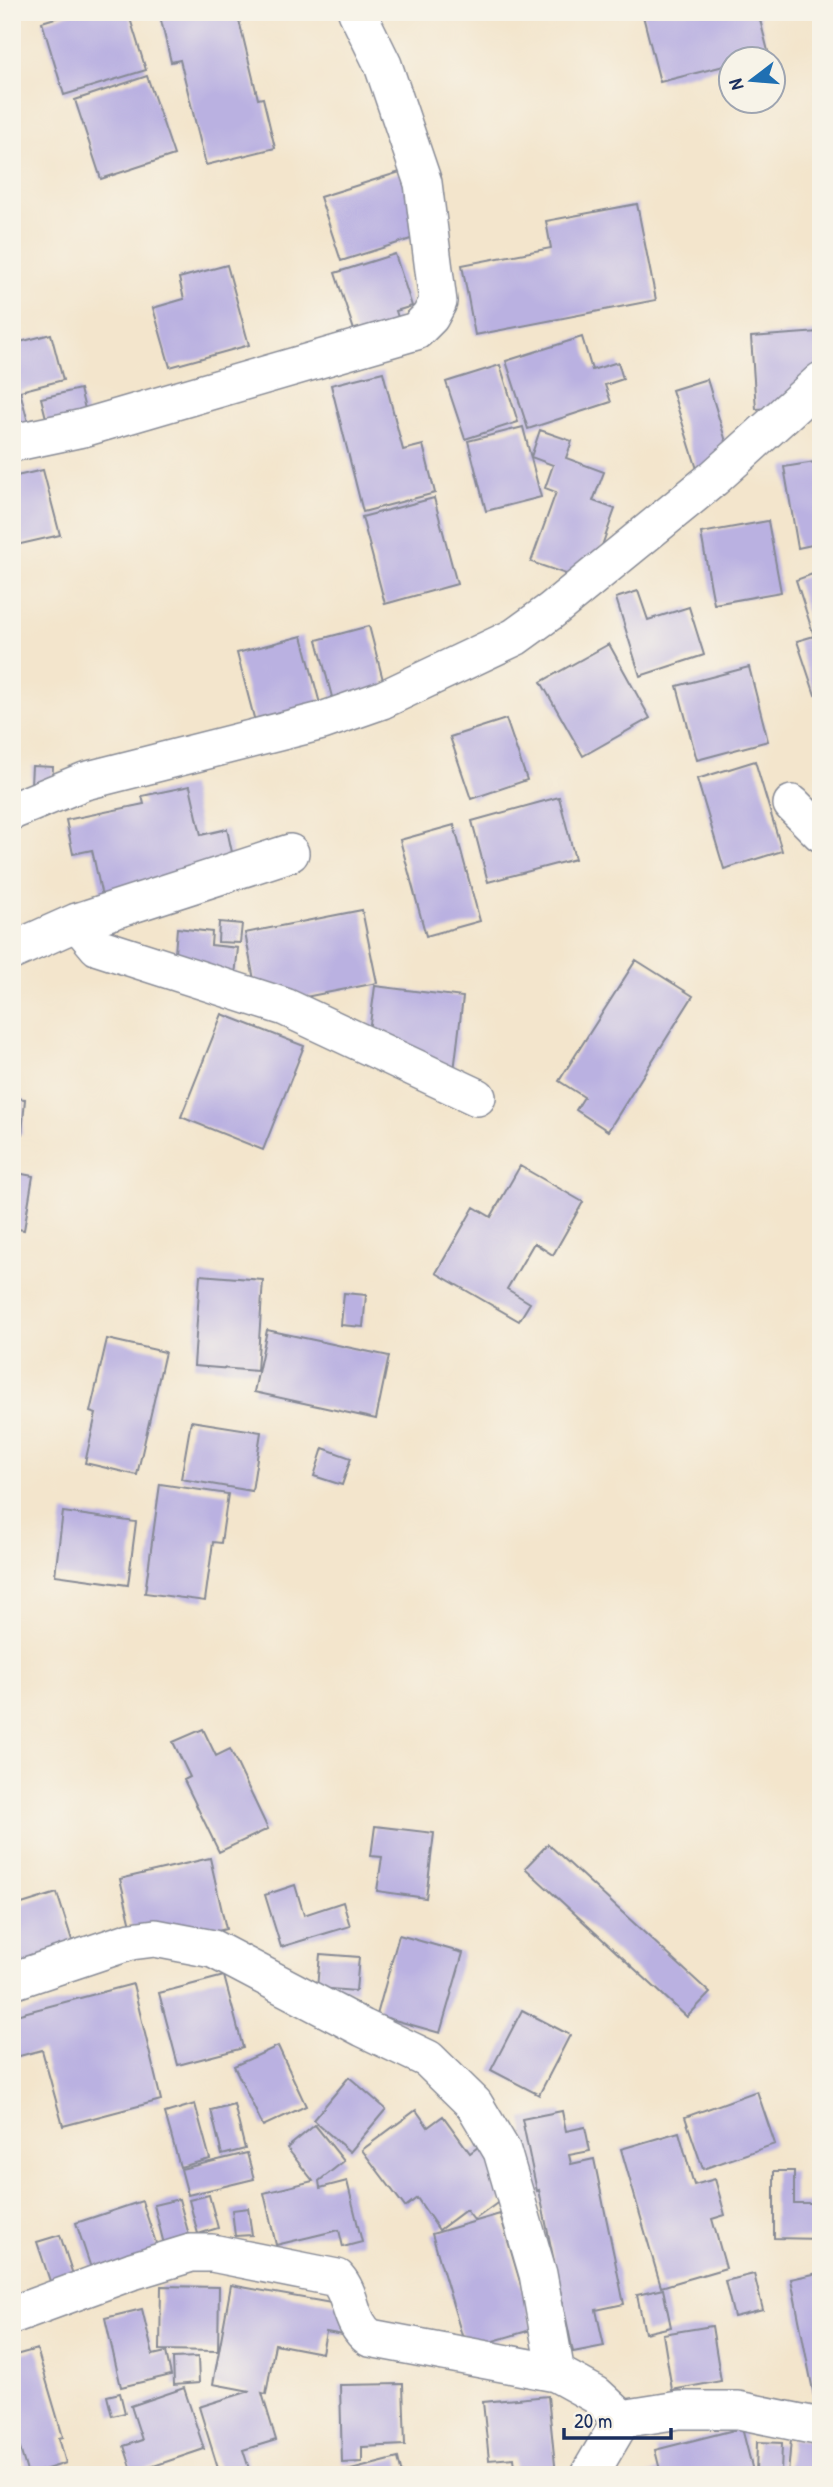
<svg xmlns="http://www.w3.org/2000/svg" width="833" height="2487" font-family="'Patrick Hand',sans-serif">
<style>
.building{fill:#bab1e1}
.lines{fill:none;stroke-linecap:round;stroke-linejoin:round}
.street-casing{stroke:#878a95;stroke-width:40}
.street{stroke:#fff;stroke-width:37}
</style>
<rect width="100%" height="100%" fill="#f7f3e8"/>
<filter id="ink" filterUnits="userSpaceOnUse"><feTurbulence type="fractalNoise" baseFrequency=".0143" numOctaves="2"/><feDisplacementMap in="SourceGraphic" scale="14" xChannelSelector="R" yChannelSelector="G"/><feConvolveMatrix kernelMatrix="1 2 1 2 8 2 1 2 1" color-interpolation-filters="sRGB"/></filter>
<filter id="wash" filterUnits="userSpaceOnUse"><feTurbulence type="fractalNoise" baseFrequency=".00686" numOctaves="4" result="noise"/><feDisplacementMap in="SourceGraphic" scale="28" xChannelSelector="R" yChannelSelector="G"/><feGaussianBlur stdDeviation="1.57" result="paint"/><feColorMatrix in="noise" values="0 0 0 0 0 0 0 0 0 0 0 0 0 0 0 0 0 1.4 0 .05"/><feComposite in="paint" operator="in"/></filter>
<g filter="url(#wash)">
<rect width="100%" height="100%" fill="#f3e5cc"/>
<g id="blocks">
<path class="building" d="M75,12H128L146,70L64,95L42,22Z
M159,12H237L258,99L263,98L275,148L206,165L180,60L171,62Z
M536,12H573V14L537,18Z
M642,12H758L769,55L750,60H732V64L660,82Z
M147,76L174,155L101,179L75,100Z
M416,167L436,231L341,261L320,197Z
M637,204L656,300L475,335L462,265L551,248L546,221Z
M395,254L412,306L396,311L402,330L359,345L335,273Z
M227,265L249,345L170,367L153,308L184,299L179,278Z
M819,332L821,405L756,409L751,337Z
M51,334L63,380L20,391L32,438L12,442V344Z
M582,337L592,370L618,362L623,379L605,385L611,402L528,429L506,361Z
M500,365L518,422L465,439L446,382Z
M383,372L403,450L423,445L435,493L363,512L331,385Z
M707,379L737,478L703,488L672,390Z
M80,389L89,425L50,434L41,398Z
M523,427L541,497L486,511L468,441Z
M540,430L572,441L566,458L604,472L593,501L615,509L589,582L531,562L556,492L545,488L553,465L531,457Z
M821,461V543L798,548L784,467Z
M43,470L60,535L12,546V477Z
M434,498L457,584L385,604L362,517Z
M768,521L781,592L714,604L701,533Z
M821,571V693L815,695L797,641L814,636L796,580Z
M638,591L648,620L689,607L704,655L640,676L616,598Z
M369,626L390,707L338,720L317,640Z
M302,636L323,715L258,733L237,653Z
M609,644L650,718L583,756L541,682Z
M749,667L768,741L697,760L677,686Z
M506,719L527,780L471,799L450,737Z
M755,761L782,851L724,869L697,779Z
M32,766L53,767L52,785L31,784Z
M190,786L201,835L227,829L236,871L106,915L92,850L73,854L66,820L144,804L142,796Z
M559,797L575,859L488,882L472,821Z
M454,825L480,921L426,936L400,840Z
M362,910L377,983L259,1006L245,933Z
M219,922L242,924L240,943L218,942Z
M177,928L212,932L211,945L238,948L234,985L173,979Z
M636,960L693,996L608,1131L576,1110L584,1097L559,1081Z
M375,986L463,997L454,1071L368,1039Z
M222,1014L304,1046L263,1150L181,1117Z
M12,1098L25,1099L22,1134L12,1133Z
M520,1166L583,1202L553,1255L534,1243L507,1289L530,1303L519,1321L436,1273L474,1207L491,1217Z
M12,1172L33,1176L24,1230L12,1228Z
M200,1275L263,1280L257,1371L194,1366Z
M344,1293L366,1295L363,1327L341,1325Z
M267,1330L389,1356L376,1419L254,1392Z
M107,1339L165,1352L137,1475L85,1463L96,1414L90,1412Z
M191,1421L261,1432L252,1491L181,1479Z
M323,1448L351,1458L342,1485L314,1476Z
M160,1484L228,1494L221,1543L213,1542L205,1601L145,1593Z
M63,1512L136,1522L128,1585L55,1575Z
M203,1729L216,1756L230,1749L268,1829L219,1852L184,1780L190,1777L173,1742Z
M375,1826L434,1833L426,1898L377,1891L382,1857L371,1856Z
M548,1844L710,1993L687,2017L525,1868Z
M210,1858L226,1929L137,1950L120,1879Z
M295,1885L304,1915L343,1902L350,1926L281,1947L265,1895Z
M57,1893L76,1953L12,1973V1907Z
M399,1935L463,1953L440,2033L377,2015Z
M320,1954L359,1957L356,1991L317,1988Z
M224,1976L243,2048L178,2065L159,1993Z
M133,1984L161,2100L63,2126L42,2050L12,2058V2016Z
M522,2010L570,2035L539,2095L491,2070Z
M278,2046L306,2106L263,2126L234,2066Z
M349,2077L386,2109L350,2152L313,2120Z
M757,2091L775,2144L703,2169L685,2117Z
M195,2104L210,2159L180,2167L165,2113Z
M234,2104L245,2149L222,2155L211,2110Z
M416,2110L428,2127L443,2116L470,2153L482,2144L515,2190L474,2220L466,2210L439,2230L417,2198L405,2207L362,2150Z
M562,2111L566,2131L585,2127L590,2151L569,2155L571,2164L594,2159L624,2304L596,2310L604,2346L573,2352L539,2190L537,2191L522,2119Z
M315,2125L344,2161L319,2181L320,2188L347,2181L362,2242L343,2247L339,2230L276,2245L264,2193L313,2181L287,2148Z
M679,2132L694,2185L715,2179L725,2215L712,2219L726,2268L661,2287L621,2149Z
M247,2153L254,2179L188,2195L181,2169Z
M774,2171H794V2203H821V2239L774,2238Z
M209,2195L218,2228L198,2234L189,2200Z
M179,2199L193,2250L167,2256L154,2205Z
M142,2201L160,2255L94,2277L76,2223Z
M248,2208L252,2235L235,2236L232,2210Z
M500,2214L534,2329L466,2349L432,2234Z
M60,2235L78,2290L55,2296L37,2242Z
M818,2273L821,2286V2405L816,2406L791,2279Z
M754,2274L763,2310L734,2317L725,2281Z
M231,2285L348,2306L343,2335L326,2332L322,2353L275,2344L266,2394L262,2393L276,2440L243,2450L251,2475H220L199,2407L250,2391L213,2384Z
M161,2286L219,2287L218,2351L160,2350Z
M663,2289L671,2327L645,2333L637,2295Z
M142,2309L153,2355L166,2352L171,2375L121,2387L105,2318Z
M712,2326L721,2381L672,2390L663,2334Z
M37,2349L63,2437L59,2438L66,2463L28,2475L12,2422V2356Z
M198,2357L199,2383L174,2385L173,2358Z
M403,2384L405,2445L362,2447V2462L342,2463L340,2385Z
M184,2388L204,2449L133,2473L124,2446L142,2440L131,2406Z
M120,2393L125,2413L112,2416L107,2396Z
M548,2396L556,2475H516L514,2458L489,2460L483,2402Z
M742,2428L754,2475H646L660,2470L655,2450Z
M791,2439L821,2441V2475H788Z
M757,2442L782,2443L781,2475H756Z
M398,2458L402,2475H344L343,2472Z
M85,2468L89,2475H72Z"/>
</g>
</g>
<g filter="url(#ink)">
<use href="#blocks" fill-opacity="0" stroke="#878a95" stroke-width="2"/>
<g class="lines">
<g class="street-casing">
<path id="street" d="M12,443L83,428L416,331L430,317L438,302L423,183L383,65L357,12
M792,804L821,833
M12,811L85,781L322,721L382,700L515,637L551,611L714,478L821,381
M77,922L98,947L285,1007L477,1097
M12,951L77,922L290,853
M12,1981L131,1941L155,1938L213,1949L363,2028L428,2059L474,2104L502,2151L538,2274L556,2373L596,2395L622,2419L679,2410H738L821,2427
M12,2315L132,2271L191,2253H212L337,2278C353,2296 349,2324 370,2338L556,2373
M589,2475L622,2419"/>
</g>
<use href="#street" class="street"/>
</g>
</g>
<rect width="833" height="2487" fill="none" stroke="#f7f3e8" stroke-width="42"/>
<g transform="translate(752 80) rotate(254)"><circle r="33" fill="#f7f3e8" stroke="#9fa5b1" stroke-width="2"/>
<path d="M0-5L12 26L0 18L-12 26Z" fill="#1f6fb2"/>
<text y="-10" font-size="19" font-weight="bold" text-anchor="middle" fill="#1b2f5e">N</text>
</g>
<path d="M564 2428v10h107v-10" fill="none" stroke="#1b2f5e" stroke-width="3.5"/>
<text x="574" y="2428" font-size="21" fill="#1b2f5e" stroke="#f7f3e8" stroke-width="5" paint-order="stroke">20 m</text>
</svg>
